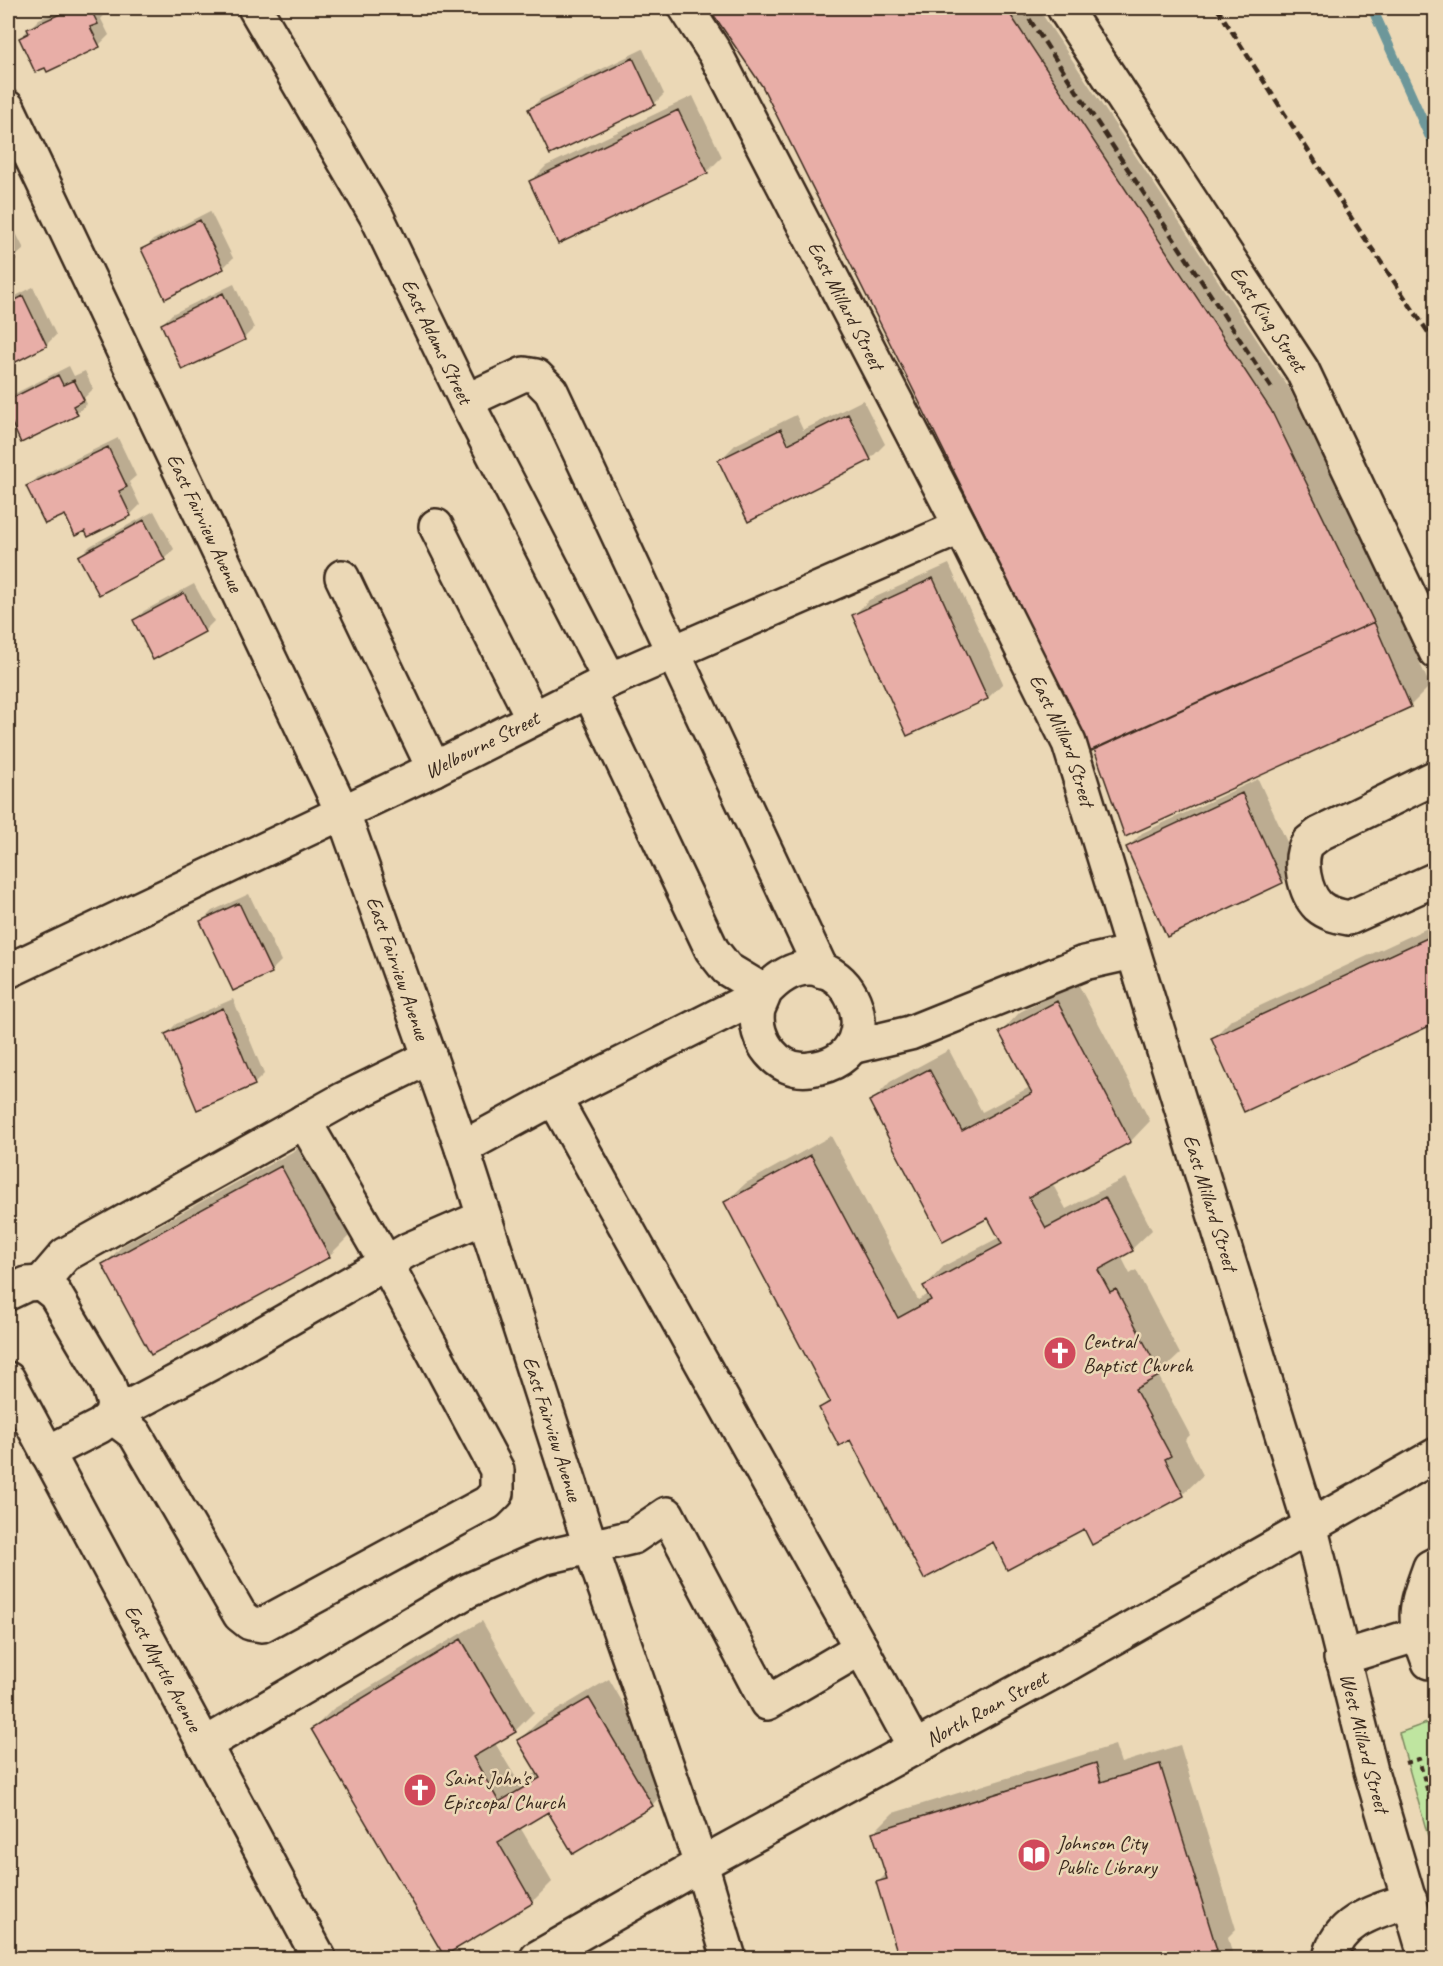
<svg xmlns="http://www.w3.org/2000/svg" width="1443" height="1966" font-family="Caveat,sans-serif">
<style>
.green{fill:#bfe5a0;stroke:#7d885f;stroke-width:1.5}
.shadow{fill:#0003}
.lines{fill:none;stroke-linecap:round;stroke-linejoin:round}
.stream{stroke:#6d979a;stroke-width:10}
.building{fill:#e8aea7;stroke:#3b2a1e;stroke-width:1.5}
.minor-casing{stroke:#3b2a1e;stroke-width:38}
.major-casing{stroke:#3b2a1e;stroke-width:38}
.path{stroke:#3b2a1e;stroke-width:4;stroke-dasharray:6 4.5;stroke-linecap:butt}
.minor{stroke:#ebd8b6;stroke-width:33}
.major{stroke:#ebd8b6;stroke-width:33}
.rail{stroke:#3b2a1e;stroke-width:4.5;stroke-dasharray:9 4.5;stroke-linecap:butt}
.labels{text-anchor:middle;stroke-width:5;stroke-linejoin:round;paint-order:stroke}
.street-label{font-size:21px;fill:#3b2a1e;stroke:#ebd8b6}
.poi-label{font-size:21px;fill:#3b2a1e;stroke:#ebd8b6;text-anchor:start}
</style>
<rect width="100%" height="100%" fill="#ebd8b6"/>
<filter id="ink" filterUnits="userSpaceOnUse"><feTurbulence type="fractalNoise" baseFrequency=".0167" numOctaves="2"/><feDisplacementMap in="SourceGraphic" scale="12" xChannelSelector="R" yChannelSelector="G"/><feConvolveMatrix kernelMatrix="1 2 1 2 8 2 1 2 1" color-interpolation-filters="sRGB"/></filter>
<g filter="url(#ink)">
<path class="green" d="M1435,1720H1436L1435,1861L1399,1733Z"/>
<path class="shadow" d="M64,8H104L107,12L101,19L109,35L99,45L20,38L39,19Z
M711,8H1038L1290,390L1393,602L1430,686L1411,705L1126,835L1095,747L764,85Z
M643,49L664,94L654,104L551,153L530,109L540,99Z
M693,96L722,157L707,172L531,181L546,166Z
M210,211L233,258L223,268L143,250L153,240Z
M8,217L24,249L8,263Z
M234,284L254,328L244,338L162,324L172,314Z
M33,287L56,335L46,345L8,364V300Z
M69,366L74,376L85,371L93,389L84,398L87,404L77,413L22,441L8,412V400L14,394Z
M863,400L885,444L870,459L720,460L735,445L796,415L803,430Z
M118,438L136,476L129,482L140,505L130,515L86,529L28,487L38,477Z
M154,511L174,549L164,559L80,556L90,546Z
M949,564L1003,683L988,698L907,734L854,615L869,600Z
M194,584L214,621L204,631L134,621L144,611Z
M1258,779L1298,866L1283,881L1167,935L1127,848L1142,833Z
M249,894L281,961L271,971L202,921L212,911Z
M1436,924V1022L1213,1038L1232,1019Z
M1077,982L1150,1121L1131,1141L1052,1183L1066,1209L1125,1178L1152,1230L1132,1249L1121,1256L1130,1274L1136,1270L1180,1354L1158,1375L1190,1435L1185,1440L1203,1475L1183,1494L1093,1543L1084,1527L993,1540L851,1438L821,1408L830,1399L726,1202L746,1183L831,1136L918,1300L929,1294L925,1286L944,1266L1000,1237L989,1216L871,1102L890,1082L949,1050L982,1112L1030,1087L1001,1032L1020,1012Z
M233,999L264,1074L254,1084L166,1034L176,1024Z
M301,1147L349,1236L329,1256L104,1265L123,1245Z
M482,1621L534,1712L515,1731L495,1743L519,1783L538,1772L519,1740L539,1721L609,1679L671,1785L652,1805L549,1810L520,1827L552,1882L532,1902L445,1953L313,1729L333,1709Z
M1115,1745L1121,1763L1180,1745L1236,1929L1228,1937L1233,1956L1231,1958H900L878,1882L886,1874L874,1832L893,1813Z"/>
<g class="lines">
<path class="stream" d="M1372,8L1429,135L1436,143"/>
</g>
<path class="building" d="M73,8H90L98,24L90,27L100,47L47,72L45,68L35,72L19,38L29,33L27,29Z
M709,8H1006L1271,410L1374,622L1085,754L989,542L762,86Z
M633,58L655,105L550,155L528,109Z
M678,110L708,173L558,244L529,181Z
M200,220L224,269L165,299L141,249Z
M8,245L15,260L8,264Z
M223,293L245,340L182,370L161,324Z
M23,296L47,346L8,366V304Z
M58,375L63,385L74,380L84,400L73,406L78,415L21,443L8,415V400Z
M848,414L871,460L748,522L718,460L781,429L788,444Z
M108,447L127,487L119,491L131,516L88,537L85,531L75,536L65,515L45,524L26,486Z
M144,520L165,560L99,595L78,556Z
M933,578L988,699L907,736L852,615Z
M184,593L205,632L153,660L133,620Z
M1374,622L1411,707L1125,837L1094,749Z
M1242,793L1283,883L1167,937L1126,847Z
M239,903L272,973L233,991L200,921Z
M1436,934V1023L1244,1112L1211,1038Z
M1057,1001L1131,1142L1029,1197L1046,1228L1105,1197L1133,1251L1098,1270L1110,1292L1116,1289L1161,1375L1135,1389L1171,1456L1165,1459L1184,1496L1092,1545L1084,1529L1007,1570L993,1542L924,1579L850,1440L839,1446L819,1408L830,1402L724,1202L811,1155L898,1318L931,1300L923,1286L1002,1244L988,1218L943,1242L869,1101L929,1069L962,1131L1032,1093L999,1032Z
M223,1008L255,1085L197,1110L165,1034Z
M281,1166L330,1257L151,1355L102,1264Z
M461,1639L516,1732L473,1757L499,1802L540,1778L517,1740L589,1698L653,1806L573,1854L548,1812L498,1842L533,1903L444,1956L311,1729Z
M1096,1763L1101,1782L1160,1764L1217,1950L1208,1953L1209,1958H899L876,1882L887,1879L872,1832Z"/>
<g class="lines">
<g class="minor-casing">
<g id="minor">
<path id="s1" d="M255,8L377,217L466,401L610,680"/>
<path id="s2" d="M686,8L715,53L961,527L1069,743L1310,1525L1371,1771L1426,1958"/>
<path id="s3" d="M1064,8L1302,370L1436,652"/>
<path id="s4" d="M8,108L343,813L462,1148L590,1545L701,1864L729,1958"/>
<path d="M466,401L524,374L536,376L551,391L822,971"/>
<path d="M436,526L533,718"/>
<path d="M342,577L434,769"/>
<path d="M589,691L712,950L727,969L765,992"/>
<path d="M1436,777L1319,834C1316,837 1311,840 1308,843C1297,859 1305,893 1318,906C1327,914 1338,916 1349,918L1436,879"/>
<path id="s5" d="M8,971L434,769L610,680L961,527"/>
<path d="M851,1047L910,1033L1084,963L1133,952"/>
<path d="M304,1121L386,1263L497,1470V1493L487,1503L262,1625L250,1623L240,1615L135,1434L111,1416L217,1360L386,1263L408,1250L484,1217"/>
<path d="M462,1148L554,1098L765,992C837,912 908,1057 810,1069C778,1074 752,1039 758,1009C760,1004 763,998 765,992"/>
<path d="M41,1283L65,1255L344,1099L430,1057"/>
<path d="M8,1293L27,1284L41,1283L55,1294L108,1384L114,1404L111,1416L100,1426L47,1453"/>
<path id="s6" d="M8,1379L319,1958"/>
<path d="M1436,1564L1430,1567C1414,1611 1412,1617 1429,1662L1436,1660"/>
<path d="M861,1648L915,1748"/>
<path d="M1341,1658L1419,1634"/>
<path d="M204,1745L467,1591L542,1558L633,1537L667,1514L767,1703L861,1648L554,1098"/>
<path d="M1330,1958C1338,1920 1377,1911 1410,1900"/>
</g>
</g>
<g class="major-casing">
<g id="major">
<path id="s7" d="M537,1958L701,1864L1059,1669L1436,1455"/>
</g>
</g>
<path class="path" d="M1405,1763L1419,1759L1436,1823"/>
<use href="#minor" class="minor"/>
<use href="#major" class="major"/>
<path class="rail" d="M1022,8L1273,390
M1217,8L1352,219L1436,344"/>
</g>
</g>
<defs>
<g id="church-disc" transform="scale(1.725)"><circle r="9.5" fill="#d1495b" stroke="#ebd8b6"/><path d="M-1.2-6h2.4v3.5h3.3v2.4h-3.3V6h-2.4V-.1h-3.3v-2.4h3.3Z" fill="#fff"/></g>
<g id="library-disc" transform="scale(1.725)"><circle r="9.5" fill="#d1495b" stroke="#ebd8b6"/><path d="M-6-4Q-3-5.5-.7-3.5V5Q-3 3-6 4ZM6-4Q3-5.5 .7-3.5V5Q3 3 6 4Z" fill="#fff"/></g>
</defs>
<g fill-rule="evenodd">
<use href="#church-disc" x="1060" y="1353"/>
<use href="#church-disc" x="420" y="1790"/>
<use href="#library-disc" x="1034" y="1855"/>
</g>
<g class="labels">
<g class="street-label">
<text dy="7" stroke="none"><textPath href="#s2" startOffset="338">East Millard Street</textPath></text>
<text dy="7" stroke="none"><textPath href="#s3" startOffset="372">East King Street</textPath></text>
<text dy="7" stroke="none"><textPath href="#s1" startOffset="380">East Adams Street</textPath></text>
<text dy="7" stroke="none"><textPath href="#s4" startOffset="459">East Fairview Avenue</textPath></text>
<text dy="7" stroke="none"><textPath href="#s2" startOffset="824">East Millard Street</textPath></text>
<text dy="7" stroke="none"><textPath href="#s5" startOffset="525">Welbourne Street</textPath></text>
<text dy="7" stroke="none"><textPath href="#s4" startOffset="945">East Fairview Avenue</textPath></text>
<text dy="7" stroke="none"><textPath href="#s2" startOffset="1310">East Millard Street</textPath></text>
<text dy="7" stroke="none"><textPath href="#s4" startOffset="1431">East Fairview Avenue</textPath></text>
<text dy="7" stroke="none"><textPath href="#s6" startOffset="328">East Myrtle Avenue</textPath></text>
<text dy="7" stroke="none"><textPath href="#s7" startOffset="514">North Roan Street</textPath></text>
<text dy="7" stroke="none"><textPath href="#s2" startOffset="1872">West Millard Street</textPath></text>
</g>
<g class="poi-label">
<text x="1083" y="1348">Central<tspan x="1083" dy="24">Baptist Church</tspan></text>
<text x="443" y="1785">Saint John's<tspan x="443" dy="24">Episcopal Church</tspan></text>
<text x="1057" y="1850">Johnson City<tspan x="1057" dy="24">Public Library</tspan></text>
</g>
</g>
<rect width="1443" height="1966" fill="none" stroke="#ebd8b6" stroke-width="30"/>
<rect x="15" y="15" width="1413" height="1936" fill="none" stroke="#3b2a1e" stroke-width="2" filter="url(#ink)"/>
</svg>
